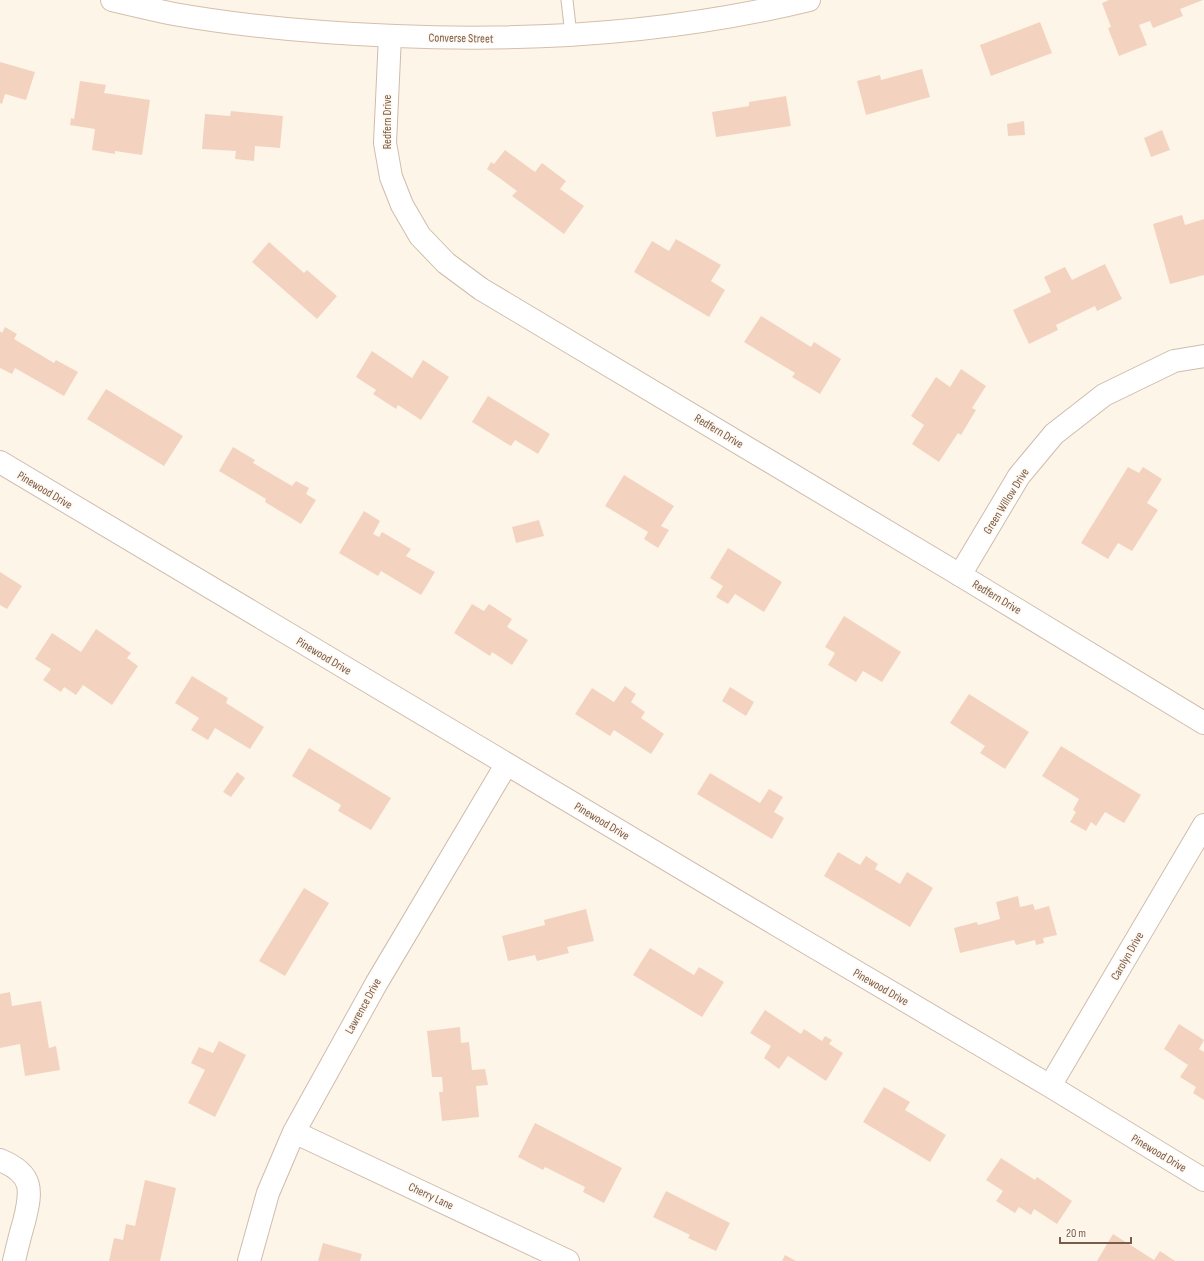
<svg xmlns="http://www.w3.org/2000/svg" width="1204" height="1261" font-family="'Sofia Sans Condensed',sans-serif">
<style>
.building{fill:#f3d3bf}
.lines{fill:none;stroke-linecap:round;stroke-linejoin:round}
.service-casing{stroke:#cfbcad;stroke-width:13}
.minor-casing{stroke:#cfbcad;stroke-width:24}
.tertiary-casing{stroke:#cfbcad;stroke-width:24}
.secondary-casing{stroke:#d5bead;stroke-width:24}
.service{stroke:#fff;stroke-width:11}
.minor{stroke:#fff;stroke-width:22}
.tertiary{stroke:#fff;stroke-width:22}
.secondary{stroke:#fff;stroke-width:22}
.labels{text-anchor:middle;stroke-width:3;stroke-linejoin:round;paint-order:stroke}
.street-label{font-size:12px;fill:#785b4b;stroke:#fff8ef}
</style>
<rect width="100%" height="100%" fill="#fdf5e8"/>
<path class="building" d="M1109,0H1203L1180,9L1183,16L1153,28L1150,21L1139,25L1147,45L1119,56L1108,28L1111,27L1102,3Z
M1040,22L1052,53L991,76L980,45Z
M0,62L35,72L26,100L5,94L2,104L0,103Z
M922,69L930,97L866,115L857,81L880,75L881,80Z
M80,81L106,85L104,93L150,100L142,155L115,151V154L92,150L95,129L70,125L71,118L74,119Z
M786,96L791,126L716,137L712,112L749,106V102Z
M231,111L283,116L280,148L255,146L254,161L235,159L236,151L202,149L205,114L230,116Z
M1024,121L1025,135L1008,136L1007,124Z
M1162,130L1170,150L1151,157L1144,138Z
M505,150L535,172L542,163L566,181L560,189L584,206L564,234L512,196L517,191L487,169L491,162L494,164Z
M1182,215L1185,225L1204,219V275L1170,284L1153,224Z
M676,239L721,265L711,281L725,290L709,317L634,272L652,241L669,251Z
M269,242L304,273L307,270L337,296L317,319L252,262Z
M1105,264L1122,299L1097,311L1095,306L1056,325L1058,330L1029,344L1013,310L1051,292L1044,277L1065,267L1072,280Z
M761,316L811,347L814,342L841,359L820,394L792,377L795,373L744,342Z
M5,327L17,334L14,339L54,363L56,360L78,372L64,396L15,368L12,374L0,368V331L2,333Z
M372,351L412,378L423,360L449,377L421,420L398,405L396,409L373,394L376,390L356,377Z
M961,369L986,386L972,408L976,410L961,435L958,433L939,462L912,444L924,425L911,416L936,377L950,387Z
M106,389L183,436L164,466L87,419Z
M488,396L550,434L538,454L515,440L511,446L472,422Z
M233,447L255,460L253,463L292,486L296,481L309,488L306,494L316,500L301,524L265,502L266,499L219,471Z
M1128,467L1139,473L1143,467L1162,479L1147,503L1158,510L1132,551L1118,543L1108,559L1081,543Z
M624,475L674,506L661,526L669,530L658,548L644,539L648,532L605,506Z
M364,511L380,521L373,534L379,537L382,532L411,549L406,556L435,572L421,595L381,571L378,576L339,553Z
M539,520L544,536L516,543L512,527Z
M728,548L782,582L764,612L735,594L728,604L716,597L723,586L710,578Z
M0,572L22,586L7,609L0,605Z
M472,604L484,611L489,604L512,619L507,627L528,640L512,665L492,652L490,656L454,633Z
M844,616L901,652L882,682L863,671L856,682L828,665L835,653L825,647Z
M96,629L131,653L127,658L138,666L112,705L83,685L76,695L64,687L61,692L43,680L51,669L35,659L52,633L81,652Z
M192,676L228,698L226,703L264,727L250,749L215,728L208,740L191,730L199,718L175,703Z
M625,686L636,694L631,702L645,712L641,718L664,734L651,754L614,730L610,736L575,714L592,688L614,702Z
M730,687L754,702L746,716L722,701Z
M969,694L1029,732L1005,769L980,753L985,746L950,723Z
M1061,746L1141,795L1124,823L1105,812L1096,826L1091,822L1086,831L1070,822L1076,812L1073,810L1079,799L1042,776Z
M309,748L391,798L371,830L338,811L341,805L292,776Z
M237,772L245,778L231,797L223,792Z
M710,773L760,803L769,789L783,797L774,812L784,818L772,839L697,794Z
M838,852L860,865L866,856L878,864L875,869L900,884L907,872L933,888L910,927L824,876Z
M304,888L329,903L285,976L259,961Z
M1018,896L1020,907L1033,904L1035,910L1049,906L1057,935L1043,938L1044,943L1036,945L1035,940L1016,945L1014,940L960,953L954,928L977,922L978,925L1000,919L996,902Z
M586,909L594,941L567,947L569,953L537,961L535,955L508,961L502,936L545,925L544,920Z
M650,948L694,975L699,967L724,982L702,1017L633,975Z
M10,992L12,1006L41,1001L49,1048L56,1046L60,1070L25,1076L20,1044L0,1048V994Z
M765,1010L801,1034L804,1029L822,1041L825,1036L832,1040L829,1044L843,1053L826,1081L788,1056L779,1069L764,1058L771,1046L750,1033Z
M1179,1024L1204,1040L1199,1049L1204,1052V1100L1193,1093L1196,1087L1180,1077L1188,1065L1164,1049Z
M460,1027L461,1043L469,1042L472,1070L485,1069L488,1085L476,1086L479,1117L442,1121L439,1092H443L442,1077H432L427,1031Z
M219,1041L246,1055L215,1117L188,1103L205,1070L191,1063L199,1047L213,1053Z
M884,1087L910,1102L905,1110L946,1135L930,1162L863,1122Z
M535,1123L622,1168L604,1203L583,1192L585,1187L545,1167L543,1170L518,1157Z
M1001,1158L1035,1180L1037,1177L1072,1201L1057,1224L1034,1209L1031,1215L1019,1207L1015,1213L996,1201L1003,1191L986,1180Z
M145,1180L176,1188L160,1261H109L114,1238L123,1240L126,1224L135,1226Z
M666,1191L730,1223L716,1251L688,1238L690,1235L653,1217Z
M1113,1234L1154,1260L1160,1251L1175,1261H1097Z
M323,1243L362,1254L360,1261H318Z
M785,1255L796,1261H782Z"/>
<g class="lines">
<g class="service-casing">
<path id="service" d="M567,0L571,35"/>
</g>
<g class="minor-casing">
<path id="minor" d="M0,462L777,925L1050,1086L1204,1180
M960,575L1019,476L1054,434L1104,395L1174,361L1204,356
M1050,1086L1204,825
M294,1132L568,1261
M0,1160C34,1174 32,1190 24,1222C20,1235 17,1248 14,1261
M249,1261L268,1193L294,1132L376,984L506,765"/>
</g>
<g class="tertiary-casing">
<path id="tertiary" d="M390,36L385,143L391,177L402,205L420,236L446,263L481,289L960,575L1204,723"/>
</g>
<g class="secondary-casing">
<path id="secondary" d="M112,0C133,5 154,10 174,14C247,27 321,33 395,36C535,42 673,33 809,0"/>
</g>
<use href="#service" class="service"/>
<use href="#minor" class="minor"/>
<use href="#tertiary" class="tertiary"/>
<use href="#secondary" class="secondary"/>
</g>
<g class="labels">
<g class="street-label">
<text transform="translate(461 38) rotate(1)" y="4">Converse Street</text>
<text transform="translate(387 122) rotate(-90)" y="4">Redfern Drive</text>
<text transform="translate(719 431) rotate(31)" y="4">Redfern Drive</text>
<text transform="translate(45 490) rotate(31)" y="4">Pinewood Drive</text>
<text transform="translate(1006 501) rotate(-58)" y="4">Green Willow Drive</text>
<text transform="translate(997 597) rotate(31)" y="4">Redfern Drive</text>
<text transform="translate(324 656) rotate(31)" y="4">Pinewood Drive</text>
<text transform="translate(602 821) rotate(31)" y="4">Pinewood Drive</text>
<text transform="translate(1127 956) rotate(-60)" y="4">Carolyn Drive</text>
<text transform="translate(881 987) rotate(30)" y="4">Pinewood Drive</text>
<text transform="translate(363 1006) rotate(-61)" y="4">Lawrence Drive</text>
<text transform="translate(1159 1153) rotate(31)" y="4">Pinewood Drive</text>
<text transform="translate(431 1196) rotate(25)" y="4">Cherry Lane</text>
</g>
</g>
<path d="M1060 1237v6h71v-6" fill="none" stroke="#785b4b" stroke-width="2"/>
<text x="1066" y="1237" font-size="12" fill="#785b4b" stroke="#fff8ef" stroke-width="3" paint-order="stroke">20 m</text>
</svg>
